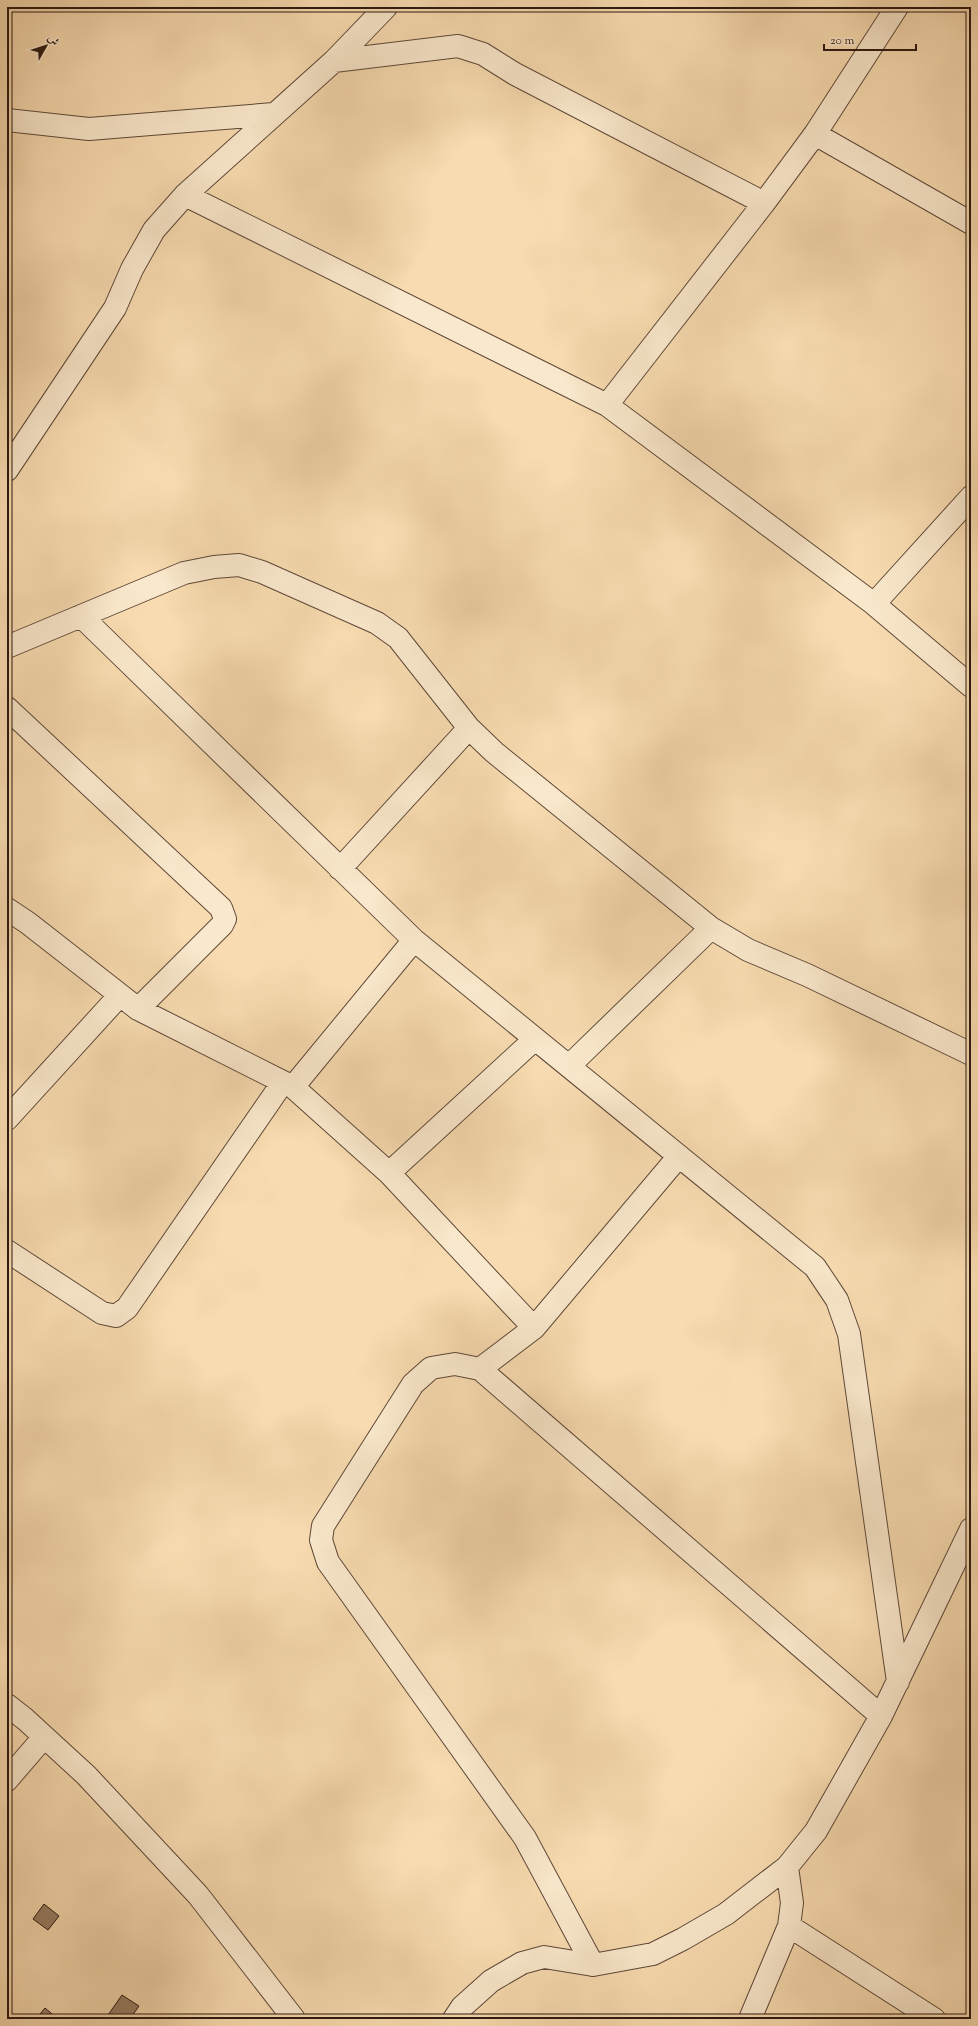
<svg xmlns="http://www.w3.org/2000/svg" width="978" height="2026" font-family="'Sorts Mill Goudy',Amiri,serif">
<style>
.building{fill:#967d64;stroke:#2b1811}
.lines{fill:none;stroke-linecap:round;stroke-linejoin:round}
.minor-casing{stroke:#5e4939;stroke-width:24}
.minor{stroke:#fae8cc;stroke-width:22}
</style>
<rect width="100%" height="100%" fill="#f8dbb0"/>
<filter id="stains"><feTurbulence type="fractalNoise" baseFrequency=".005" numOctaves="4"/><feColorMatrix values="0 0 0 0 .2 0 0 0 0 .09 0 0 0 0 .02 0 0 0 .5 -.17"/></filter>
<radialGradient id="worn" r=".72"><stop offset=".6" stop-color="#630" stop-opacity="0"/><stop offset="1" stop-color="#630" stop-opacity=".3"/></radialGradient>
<path class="building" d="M44,1904L59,1916L48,1930L33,1919Z
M122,1995L139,2006L130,2019H114L108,2015Z
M45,2008L58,2019H36Z"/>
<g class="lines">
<g class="minor-casing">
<path id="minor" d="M334,61L458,46L483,54L515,74L764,203
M7,120L89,129L274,114
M815,134L971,223
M185,195L607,405L874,604L971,686
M607,405L764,203L815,134L897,7
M7,470L115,308L132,269L154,230L185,195L334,61L386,7
M874,604L971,497
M81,616L414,940L815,1267L837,1300L849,1334L898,1682
M7,647L184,573L214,567L239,565L262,572L377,623L398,638L469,728L494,752L711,928L748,950L807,975L971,1054
M7,708L221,908L225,919L222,925L138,1009
M340,869L469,728
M7,909L28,923L138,1009L293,1087L389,1173L534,1328
M569,1066L711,928
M293,1087L414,940
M7,1119L120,995
M389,1173L535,1039
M7,1251L102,1313L116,1316L127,1308L283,1082
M480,1369L534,1328L679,1156
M7,1705L25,1719L86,1775L198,1895L294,2019
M7,1780L44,1737
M789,1926L934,2019
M593,1965L525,1838L328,1562L321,1540L323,1526L413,1384L431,1368L455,1364L480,1369L881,1716
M454,2019L462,2007L491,1981L522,1963L544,1957L593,1965L653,1954L683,1939L726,1914L787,1867L816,1831L881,1716L971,1529
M750,2019L789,1926L792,1903L787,1867"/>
</g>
<use href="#minor" class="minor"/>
</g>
<rect width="978" height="2026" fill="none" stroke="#f8dbb0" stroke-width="24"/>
<rect x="8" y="8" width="962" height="2010" fill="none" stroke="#2b1811" stroke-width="2"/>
<rect x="12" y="12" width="954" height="2002" fill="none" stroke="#2b1811"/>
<g transform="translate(46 46) rotate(51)" stroke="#fae8cc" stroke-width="3" paint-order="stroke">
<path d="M0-3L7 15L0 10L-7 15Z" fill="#2b1811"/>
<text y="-6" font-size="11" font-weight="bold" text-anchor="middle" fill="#2b1811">ش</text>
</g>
<path d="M824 44v6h92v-6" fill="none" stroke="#2b1811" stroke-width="2"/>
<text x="830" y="44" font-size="12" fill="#2b1811" stroke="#fae8cc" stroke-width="3" paint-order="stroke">20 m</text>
<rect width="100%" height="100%" filter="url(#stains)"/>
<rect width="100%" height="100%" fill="url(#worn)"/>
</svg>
